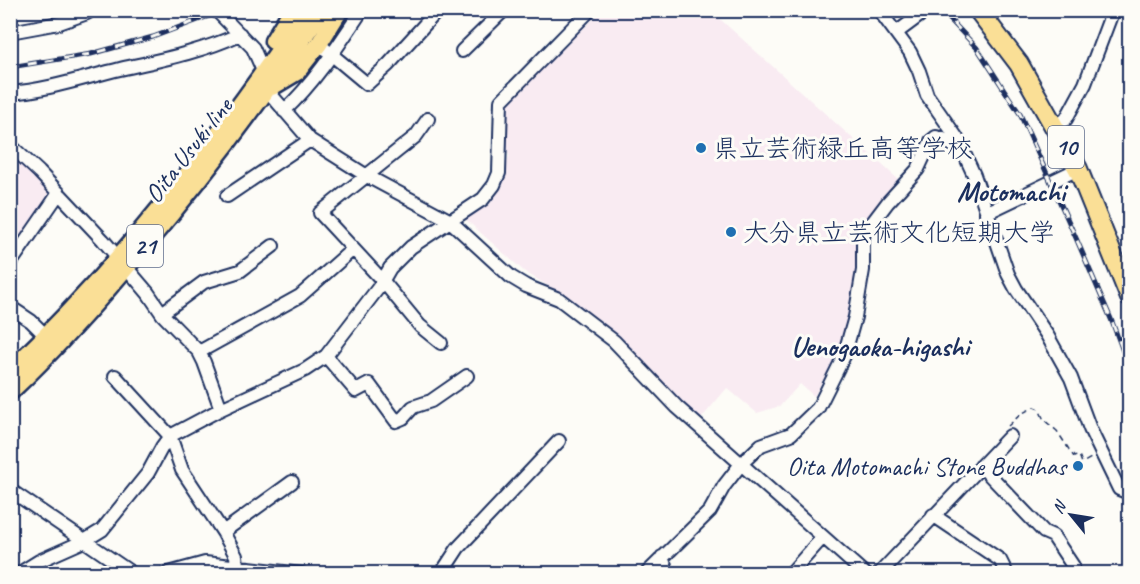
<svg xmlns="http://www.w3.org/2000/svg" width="1140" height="584" font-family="Caveat,'Klee One',sans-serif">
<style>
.built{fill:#f9ebf2}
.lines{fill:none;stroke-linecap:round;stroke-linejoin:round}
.minor-casing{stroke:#1b2f5e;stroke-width:16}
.major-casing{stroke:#1b2f5e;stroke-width:21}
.highway-casing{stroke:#1b2f5e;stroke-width:22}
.path{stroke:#1b2f5e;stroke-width:1.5;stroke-dasharray:6 4.5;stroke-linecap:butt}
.minor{stroke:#fdfcf7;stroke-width:12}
.major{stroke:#fadf96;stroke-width:16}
.highway{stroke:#fadf96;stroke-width:18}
.rail-casing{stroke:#1b2f5e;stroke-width:5}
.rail{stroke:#fdfcf7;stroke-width:3;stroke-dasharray:9;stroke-linecap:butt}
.poi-dot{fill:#1f6fb2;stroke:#fdfcf7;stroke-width:2}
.labels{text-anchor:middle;stroke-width:6;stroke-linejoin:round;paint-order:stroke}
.shield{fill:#fdfcf7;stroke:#5f6c8c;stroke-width:1.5}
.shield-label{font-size:24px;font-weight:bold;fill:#1b2f5e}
.poi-label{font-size:26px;fill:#1b2f5e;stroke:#fdfcf7;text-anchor:start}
.street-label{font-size:26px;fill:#1b2f5e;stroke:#fdfcf7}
.quarter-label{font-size:28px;font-weight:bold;fill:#1b2f5e;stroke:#fdfcf7}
</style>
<rect width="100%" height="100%" fill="#fdfcf7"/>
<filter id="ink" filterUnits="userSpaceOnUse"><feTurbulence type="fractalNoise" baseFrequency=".0167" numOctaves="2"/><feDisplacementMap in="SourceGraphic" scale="12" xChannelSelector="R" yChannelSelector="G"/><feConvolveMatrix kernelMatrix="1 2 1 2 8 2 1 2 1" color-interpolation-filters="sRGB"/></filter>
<g filter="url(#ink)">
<path class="built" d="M602,11H711L900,181L858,236L854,295L839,351L814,396L800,384L780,406L757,413L727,388L700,420L603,327L560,293L525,272L464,218L501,186L509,156L505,143L507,100Z
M11,152L56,195L11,261Z"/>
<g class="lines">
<g class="minor-casing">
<path id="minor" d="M216,10L253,48L264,73L267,90L310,140L367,176L449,220L511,277L526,286L559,299L614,341L677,407L865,574
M879,10L910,52L919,71L927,95L957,138L974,175L1008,274L1016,289L1047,335L1071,378L1090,429L1119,489L1124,491L1130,490
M10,32L59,23L87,13L86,10
M896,33L927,10
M319,44L367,84L388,65L438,10
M462,51L504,10
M10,93C48,90 83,78 120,69C160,60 202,52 240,34
M284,111C315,82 338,46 362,10
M428,119L416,136L320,213L382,280L420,326L441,343
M1055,128L1066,119L1085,84L1113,10
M10,145L39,172L103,240L148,293L163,315L199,352L204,362L221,409
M227,196L310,140
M986,213L1078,169
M10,264L59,193
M10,307L31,321L46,336
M162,313L204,282L240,271L273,246
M199,352L300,296L353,249
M326,356L356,391L369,384L396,421L403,418L413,407L431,401L467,376
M115,376L170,436L182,470L223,532L236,556L237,565
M981,466L1044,532L1053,536L1073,566
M10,490L133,574
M933,515L1000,560L1007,574
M223,532L292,482
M662,557L668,574
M18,574L39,561L84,541L102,530L148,473L162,447L170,436L221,409L305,370L326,356L379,287L390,268L411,247L483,199L494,185L499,173L501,101L590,10
M165,574L205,563L302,574
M441,574L458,548L559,441
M646,574L710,511L724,486L741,464L761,445L791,434L818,408L844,356L855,317L863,270V235L888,202L918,169L931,141L936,137L947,140L966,157
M790,574L823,537
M879,574L1010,436"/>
</g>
<g class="major-casing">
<path id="major" d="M273,41L292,10
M272,87L297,72L319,44L340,10
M10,371C123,263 219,139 307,10
M10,392C57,348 99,300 140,251C206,174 266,94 322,10"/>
</g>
<g class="highway-casing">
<path id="highway" d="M978,10L1019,64L1078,169L1130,298"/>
</g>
<path class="path" d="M1008,426L1021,414L1034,407L1039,409L1044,420L1057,431L1074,457L1079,455L1082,463L1093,457"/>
<use href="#minor" class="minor"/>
<use href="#major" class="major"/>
<use href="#highway" class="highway"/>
<g class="rail-casing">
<path id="rail" d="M941,10L977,48L1020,114L1076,238L1111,319L1130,370
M10,67L91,54L153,37L225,10"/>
</g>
<use href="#rail" class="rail"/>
</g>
</g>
<g class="poi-dot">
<circle cx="701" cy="148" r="6"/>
<circle cx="731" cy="232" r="6"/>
<circle cx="1078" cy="466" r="6"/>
</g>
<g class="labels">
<g class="shield">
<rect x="1048" y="126" width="36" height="42" rx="4.5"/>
<rect x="127" y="225" width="36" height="42" rx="4.5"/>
</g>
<g class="shield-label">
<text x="1066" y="155">10</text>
<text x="145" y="254">21</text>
</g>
<g class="poi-label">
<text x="713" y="157">県立芸術緑丘高等学校</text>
<text x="743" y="241">大分県立芸術文化短期大学</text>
<text x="1066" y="475" text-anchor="end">Oita Motomachi Stone Buddhas</text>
</g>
<g class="street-label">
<text transform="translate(188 150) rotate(-52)" y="9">Oita Usuki line</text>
</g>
<g class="quarter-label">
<text x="1011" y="201">Motomachi</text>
<text x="880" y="356">Uenogaoka-higashi</text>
</g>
</g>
<rect width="1140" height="584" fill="none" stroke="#fdfcf7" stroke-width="36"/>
<rect x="18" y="18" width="1104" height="548" fill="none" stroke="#1b2f5e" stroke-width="2" filter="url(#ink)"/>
<g transform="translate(1071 515) rotate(300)" stroke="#fdfcf7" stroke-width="4.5" paint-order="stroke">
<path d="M0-4.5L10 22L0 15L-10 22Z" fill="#1b2f5e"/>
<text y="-9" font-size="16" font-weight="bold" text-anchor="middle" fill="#1b2f5e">N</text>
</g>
</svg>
